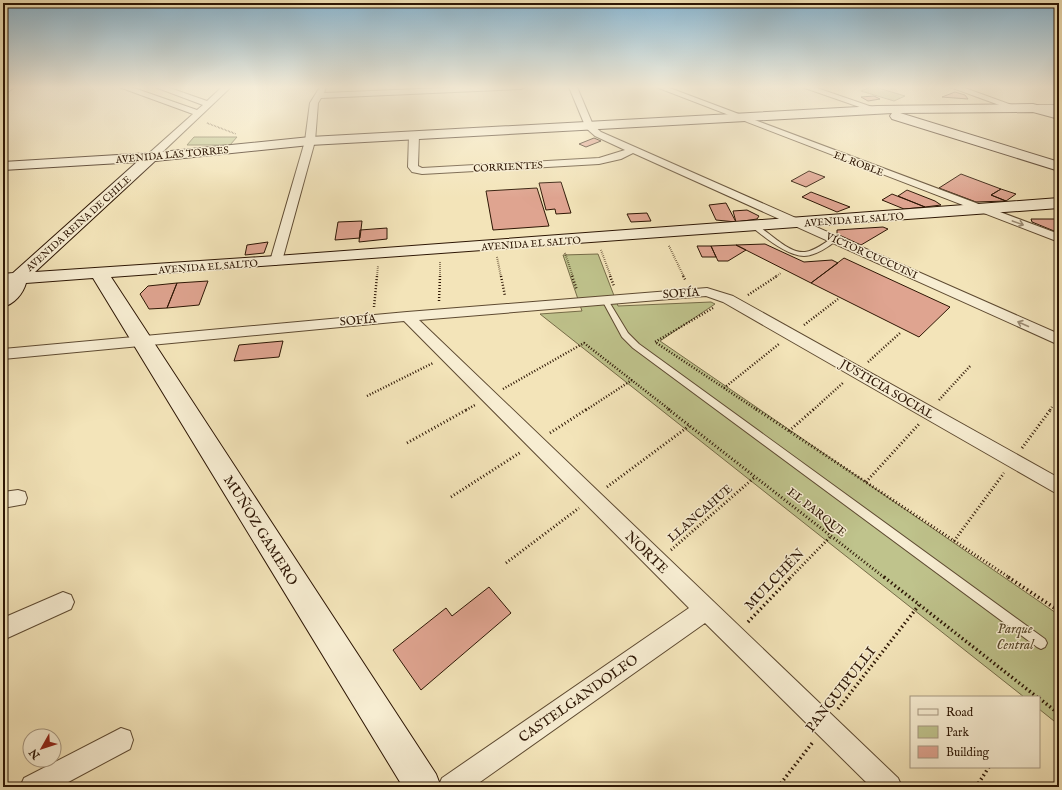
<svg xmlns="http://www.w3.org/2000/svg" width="1062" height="790" font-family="'IM FELL English',serif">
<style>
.green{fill:#bfc38c;stroke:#766c48}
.building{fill:#dfa490;stroke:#2d1604}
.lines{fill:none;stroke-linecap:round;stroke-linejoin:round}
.lane-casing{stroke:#5e4a31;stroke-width:2}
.street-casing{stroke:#5e4a31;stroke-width:2}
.secondary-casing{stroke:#2d1604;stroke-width:2}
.path-far4{stroke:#2d1604;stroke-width:1.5;stroke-dasharray:0.5 1;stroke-linecap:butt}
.path-far3{stroke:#2d1604;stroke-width:2;stroke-dasharray:0.5 1.5;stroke-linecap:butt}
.path-far2{stroke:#2d1604;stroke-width:2.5;stroke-dasharray:1 2;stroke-linecap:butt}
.path-far1{stroke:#2d1604;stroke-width:3;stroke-dasharray:1 2.5;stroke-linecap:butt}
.path{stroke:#2d1604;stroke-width:3.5;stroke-dasharray:1.5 3;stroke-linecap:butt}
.lane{fill:#f7edd2;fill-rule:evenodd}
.street{fill:#f7edd2;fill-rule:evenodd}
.secondary{fill:#f7edd2;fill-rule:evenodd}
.oneway{stroke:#9c8c75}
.labels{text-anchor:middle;stroke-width:3;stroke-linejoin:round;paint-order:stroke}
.far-street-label{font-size:10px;fill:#2d1604;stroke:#f7edd2}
.street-label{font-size:12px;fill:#2d1604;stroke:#f7edd2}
.near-street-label{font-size:14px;fill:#2d1604;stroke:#f7edd2}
.near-park-label{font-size:14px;font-style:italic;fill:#594a2d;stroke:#f7edd2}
</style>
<rect width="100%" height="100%" fill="#f3e4b9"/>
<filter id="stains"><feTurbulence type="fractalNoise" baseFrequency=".005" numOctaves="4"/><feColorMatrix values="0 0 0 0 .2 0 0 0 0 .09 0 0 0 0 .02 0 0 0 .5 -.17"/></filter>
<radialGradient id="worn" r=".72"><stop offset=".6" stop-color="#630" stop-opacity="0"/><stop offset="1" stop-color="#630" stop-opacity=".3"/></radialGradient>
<path class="green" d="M871,87H875L905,96L894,101L861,91Z
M194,137H237L230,145H187Z
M598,254L618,306L711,302L715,304L660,341L1059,615V725L1039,709V697H1024L540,314L582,311L563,255Z"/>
<path class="building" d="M955,92L965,95L968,99L942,97Z
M874,96L880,99L868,101L861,97Z
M594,138L601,141L586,147L579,144Z
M809,171L825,177L806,187L791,181Z
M961,174L1001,189L991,195L1006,201L976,202L939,188Z
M561,182L571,213L556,214L555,209L546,210L539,183Z
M537,188L549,226L493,230L486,191Z
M1001,189L1016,194L1006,201L991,195Z
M907,190L935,201L941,205L925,207L898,196Z
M811,192L850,207L837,212L802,197Z
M892,194L925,207L904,209L882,200Z
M726,203L736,222L716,220L709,205Z
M747,210L759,216L757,219L736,222L733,211Z
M647,213L651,221L631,222L627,214Z
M1031,219H1059V233L1032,222Z
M362,221L360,238L335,240L338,222Z
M883,227L888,229L861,245L837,234V230Z
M387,228V239L359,242L360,230Z
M268,242L264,253L245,255L247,245Z
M765,244L804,262L832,260L838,263L811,283L736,245Z
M736,245L746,250L728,261H718L711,246Z
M697,246H711L716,257H702Z
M844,258L950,307L919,337L811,283Z
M208,281L199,305L167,308L177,283Z
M177,283L167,308L149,309L140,294L148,286Z
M283,341L279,357L234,361L239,345Z
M489,587L511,613L421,690L393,650L446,608L452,616Z"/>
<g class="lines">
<g class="lane-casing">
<path id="lane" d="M754,224C768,230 788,254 805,252C815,251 825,242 833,238L835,237L838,239C830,246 815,256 804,256C788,256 764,237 752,227V225Z
M605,298L608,300L628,333L639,344L1045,639L1047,643L1045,647L1041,649L1037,647L633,348L622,337L602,300Z"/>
</g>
<g class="street-casing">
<path id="street" d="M6,87H15L3,95V89Z
M119,87H131L197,110L203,105L155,87H167L207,101L222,87H231L155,159L151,160L146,157L147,155L193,114Z
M320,87H326L324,93L467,87H525L521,89L321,98L318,103L315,141L282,261L276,265L272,264L270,261L305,141L310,103Z
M569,87H577L593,125L601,132L1059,334V345L633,153L621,159L599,164L422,174L412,172L408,167L409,135L414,132L419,135L418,166L422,168L599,158L625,150L595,136L586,128Z
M656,87H667L1059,234V242Z
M802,87H814L881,110L877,113L874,112Z
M950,87H962L1020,108L1016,111L1013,110Z
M1033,105H1059V111L1030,110V106Z
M707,288L733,296L1059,478V495L723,302L706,296L419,320L898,778L902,787H871L705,623L473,787H438L442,778L689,608L404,321L3,359V349L407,312Z
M18,490L25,492L27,498L25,504L3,508V492Z
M63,592L71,595L74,602L71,609L3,640V618Z
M121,728L130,731L133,740L130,749L59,787H20L24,778Z"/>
</g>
<g class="secondary-casing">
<path id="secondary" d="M1033,104L1059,111V119L1033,112L900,113L1059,162V171L892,119L890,116L892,113L310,145L155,161L35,272L276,256L1059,198V208L111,277L436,774L441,787H403L93,278L26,283C23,294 14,304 3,307V290L7,284H3V274L13,273L137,162L3,170V162L151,153L310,137L877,106Z"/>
</g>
<path class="path-far4" d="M207,123L236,134"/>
<path class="path-far3" d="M669,246L684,277
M601,250L611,277
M565,253L573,277
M497,257L501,277
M377,277L378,266
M440,277V262
M775,277L781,273"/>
<path class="path-far2" d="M501,276L505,296
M572,276L577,290
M610,276L614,286
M683,276L686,281
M748,295L777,276
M439,301L440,276
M374,307L377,276
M713,308L655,342L757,410
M804,325L838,299
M868,362L900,333
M724,388L779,344
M503,389L584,343L670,410
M367,396L433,363
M939,400L971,365
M466,410L475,405
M586,410L632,380
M813,410L844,382
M1050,410L1052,407"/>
<path class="path-far1" d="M668,409L885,578
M756,409L1010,578
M789,431L814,409
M550,433L587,409
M407,443L468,409
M1022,448L1051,409
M866,482L919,424
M607,487L689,426
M451,497L521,452
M954,541L1004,473
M671,550L755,477
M506,563L579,508
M790,578L831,536"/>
<path class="path" d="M884,577L1037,697
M1008,577L1059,611
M748,622L791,577
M1039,698L1059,714
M838,709L919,605
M778,787L813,742
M976,787L989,767"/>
<use href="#lane" class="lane"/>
<use href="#street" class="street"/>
<use href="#secondary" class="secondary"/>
</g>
<defs><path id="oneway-shaft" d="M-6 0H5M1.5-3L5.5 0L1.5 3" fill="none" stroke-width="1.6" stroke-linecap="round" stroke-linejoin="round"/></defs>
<g class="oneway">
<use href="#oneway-shaft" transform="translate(1018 223) rotate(20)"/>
<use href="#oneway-shaft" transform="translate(1023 324) rotate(-156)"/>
</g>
<linearGradient id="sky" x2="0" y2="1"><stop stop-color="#8ab8d4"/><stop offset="0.44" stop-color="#faf3e0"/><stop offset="1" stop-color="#faf3e0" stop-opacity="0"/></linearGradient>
<rect width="1062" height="198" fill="url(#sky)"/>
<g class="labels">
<g class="far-street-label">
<text transform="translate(172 154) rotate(-5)" y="4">AVENIDA LAS TORRES</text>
<text transform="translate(859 163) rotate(21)" y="4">EL ROBLE</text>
<text transform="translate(508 166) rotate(-3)" y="4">CORRIENTES</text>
<text transform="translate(854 219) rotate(-4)" y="4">AVENIDA EL SALTO</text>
<text transform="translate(78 223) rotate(-42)" y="4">AVENIDA REINA DE CHILE</text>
<text transform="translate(531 243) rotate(-4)" y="4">AVENIDA EL SALTO</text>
<text transform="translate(872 255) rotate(24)" y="4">VÍCTOR CUCCUINI</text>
<text transform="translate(208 266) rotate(-4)" y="4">AVENIDA EL SALTO</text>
</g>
<g class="street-label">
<text transform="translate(681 293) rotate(-4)" y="4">SOFÍA</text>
<text transform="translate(358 320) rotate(-5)" y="4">SOFÍA</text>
<text transform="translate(887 389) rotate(30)" y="4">JUSTICIA SOCIAL</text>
<text transform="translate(817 512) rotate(38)" y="4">EL PARQUE</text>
<text transform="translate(700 513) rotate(-41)" y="4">LLANCAHUE</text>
</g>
<g class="near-street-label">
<text transform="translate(261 530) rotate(58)" y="5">MUÑOZ GAMERO</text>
<text transform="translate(647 552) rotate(44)" y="5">NORTE</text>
<text transform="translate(774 579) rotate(-46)" y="5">MULCHÉN</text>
<text transform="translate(840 689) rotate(-52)" y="5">PANGUIPULLI</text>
<text transform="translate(578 698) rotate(-35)" y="5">CASTELGANDOLFO</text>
</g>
<g class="near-park-label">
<text x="1015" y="633">Parque<tspan x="1015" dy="16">Central</tspan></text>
</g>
</g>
<rect width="1062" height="790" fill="none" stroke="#f3e4b9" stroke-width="16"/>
<rect x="4" y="4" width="1054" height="782" fill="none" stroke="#2d1604" stroke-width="2"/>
<rect x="8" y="8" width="1046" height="774" fill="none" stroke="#2d1604"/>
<rect x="910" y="696" width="130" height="72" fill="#f7edd2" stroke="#a69780"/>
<rect x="918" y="709" width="20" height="6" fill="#f7edd2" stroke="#a69780"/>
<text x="946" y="716" font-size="12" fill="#2d1604">Road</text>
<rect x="918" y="726" width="20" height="12" fill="#bfc38c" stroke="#a69780"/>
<text x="946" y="736" font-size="12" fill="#2d1604">Park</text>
<rect x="918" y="746" width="20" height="12" fill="#dfa490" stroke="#a69780"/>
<text x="946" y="756" font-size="12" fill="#2d1604">Building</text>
<g transform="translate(42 748) rotate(231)"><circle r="19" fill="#f7edd2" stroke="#a69780"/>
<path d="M0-3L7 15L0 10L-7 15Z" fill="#8f2418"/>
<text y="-6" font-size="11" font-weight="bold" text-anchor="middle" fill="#2d1604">N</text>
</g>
<rect width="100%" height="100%" filter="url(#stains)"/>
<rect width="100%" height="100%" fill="url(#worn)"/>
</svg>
